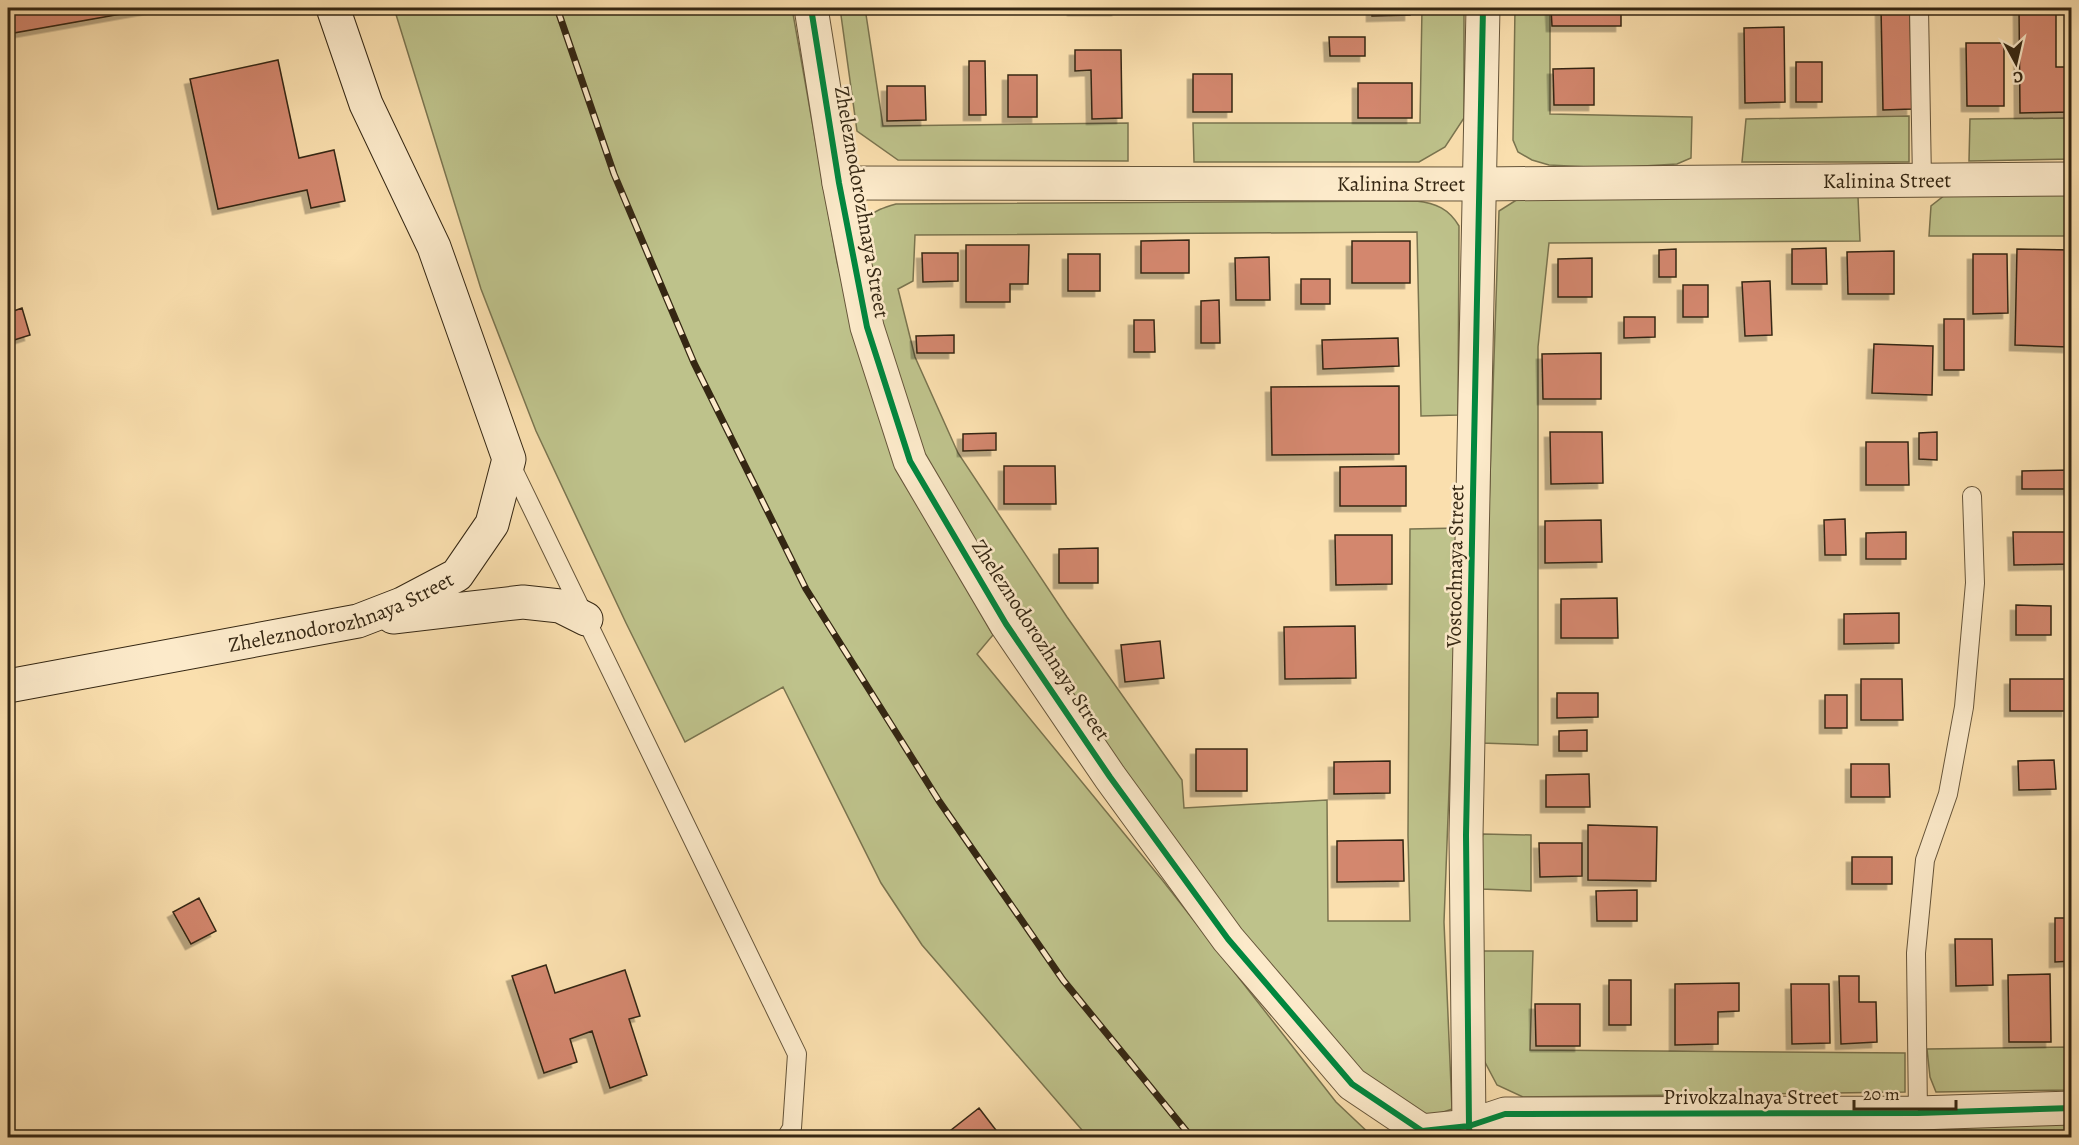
<svg xmlns="http://www.w3.org/2000/svg" width="2079" height="1145" font-family="Alegreya,serif">
<style>
.green{fill:#bec28b;stroke:#7a744f;stroke-width:1.5}
.building{fill:#d3876e;stroke:#352713;stroke-width:1.5;filter:url(#shadow)}
.lines{fill:none;stroke-linecap:round;stroke-linejoin:round}
.lane-casing{stroke:#66553a;stroke-width:20}
.street-casing{stroke:#66553a;stroke-width:35}
.secondary-casing{stroke:#352713;stroke-width:35}
.lane{stroke:#fceaca;stroke-width:18}
.street{stroke:#fceaca;stroke-width:33}
.secondary{stroke:#fceaca;stroke-width:33}
.rail-casing{stroke:#352713;stroke-width:7}
.rail{stroke:#fceaca;stroke-width:4.5;stroke-dasharray:14;stroke-linecap:butt}
.cycleway-casing{stroke:#fceaca;stroke-width:10}
.cycleway{stroke:#00873e;stroke-width:6}
.labels{text-anchor:middle;stroke-width:5;stroke-linejoin:round;paint-order:stroke}
.street-label{font-size:21px;fill:#352713;stroke:#fceaca}
</style>
<defs>
<filter id="shadow"><feDropShadow dx="-5.5" dy="5.5" stdDeviation="0" flood-color="#0004"/></filter>
</defs>
<rect width="100%" height="100%" fill="#fadfae"/>
<filter id="stains"><feTurbulence type="fractalNoise" baseFrequency=".00333" numOctaves="4"/><feColorMatrix values="0 0 0 0 .2 0 0 0 0 .09 0 0 0 0 .02 0 0 0 .5 -.17"/></filter>
<radialGradient id="worn" r=".72"><stop offset=".6" stop-color="#630" stop-opacity="0"/><stop offset="1" stop-color="#630" stop-opacity=".3"/></radialGradient>
<path class="green" d="M394,8H792L837,262L860,352L910,486L993,635L977,654L1163,881L1336,1102L1373,1137H1088L922,945L881,883L783,687L685,742L626,623L536,431L481,289Z
M840,8H865L883,126L1128,123V161L898,160L857,131Z
M1422,8H1464V118L1445,147L1419,162H1194L1193,123H1420Z
M1515,8H1550V114L1692,117L1691,158L1677,164L1609,168L1549,165L1532,160L1518,152L1513,140Z
M1909,116V162H1742L1746,119Z
M2071,118V159L1969,161L1970,119Z
M2071,191V236H1929L1931,206L1945,195Z
M1554,193L1858,197L1860,241L1549,243L1538,347V745L1481,743L1499,211L1518,199Z
M1416,201C1436,203 1449,209 1459,226L1458,415L1421,416L1417,232L915,235L913,281L898,289L915,357L958,453L1067,617L1182,780L1184,808L1327,800L1328,921H1410L1408,835L1410,529L1459,528L1444,922L1452,1109L1424,1119L1341,1056L1263,962L1087,726L923,466L895,389L862,243C865,215 869,212 896,204Z
M1483,834L1531,835V891L1481,889L1480,846Z
M1478,951H1533L1530,1050L1905,1053V1092L1523,1097L1497,1085L1478,1049Z
M2071,1047V1090L1936,1092L1930,1077L1927,1049Z
M2072,1120L2071,1138H1505L1507,1134L1527,1124Z"/>
<path class="building" d="M8,8H155L8,34Z
M1073,8H1117V10H1073Z
M1372,8H1410V15L1372,16Z
M1551,8H1621V26H1552Z
M1881,8H1910L1912,109L1883,110Z
M2019,8H2056V67H2072V112L2020,113Z
M1784,27L1785,102L1745,103L1744,28Z
M1329,37H1365V56H1330Z
M1966,43H2004V106H1967Z
M1075,50H1121L1122,118L1092,119L1091,70L1075,71Z
M278,60L299,158L334,150L345,201L311,208L307,190L218,209L190,79Z
M969,61H985L986,115H969Z
M1796,62H1822V102H1796Z
M1594,68V105H1554L1553,69Z
M1193,74H1232V112H1193Z
M1008,75H1037V117H1008Z
M1358,83H1412V118H1358Z
M887,86H925L926,120L887,121Z
M1189,240V273H1141V241Z
M1352,241H1410V283H1352Z
M966,245H1029L1028,284H1010V302H966Z
M1826,248L1827,284H1792V249Z
M1676,249V277H1659V250Z
M2017,249L2070,250L2068,347L2015,345Z
M1894,251V294H1848L1847,252Z
M922,253H958V281L923,282Z
M1068,254H1100V291H1068Z
M1973,254H2007L2008,313L1973,314Z
M1269,257L1270,300H1236L1235,258Z
M1592,258V297H1558V259Z
M1301,279H1330V304H1301Z
M1770,281L1772,335L1745,336L1742,282Z
M1683,285H1708V317H1683Z
M1219,300L1220,343H1201V301Z
M22,308L30,335L8,342V313Z
M1624,317H1655V337L1624,338Z
M1944,319H1964V370H1944Z
M1134,320H1154L1155,352H1134Z
M954,335V353H917L916,336Z
M1398,338L1399,366L1323,369L1322,340Z
M1874,344L1933,346L1932,395L1872,393Z
M1601,353V399H1543L1542,354Z
M1399,386V454L1272,455L1271,387Z
M1550,432H1602L1603,483L1551,484Z
M1937,432V460L1919,459V433Z
M996,433V450L963,451V434Z
M1866,442H1908L1909,485H1866Z
M1004,466H1055L1056,504H1004Z
M1406,466V506H1340V467Z
M2072,470V489H2022V471Z
M1845,519L1846,555H1825L1824,520Z
M1601,520L1602,562L1545,563V521Z
M1906,532V559H1866V533Z
M2013,532H2072V564L2014,565Z
M1335,535H1392V584L1336,585Z
M1098,548V583H1059V549Z
M1617,598L1618,638H1561V599Z
M2016,605L2051,606V635H2016Z
M1899,613V643L1844,644V614Z
M1355,626L1356,678L1285,679L1284,627Z
M1160,641L1164,678L1125,682L1121,645Z
M1861,679H1902L1903,720H1861Z
M2010,679H2067V711H2010Z
M1557,693H1598V717L1557,718Z
M1825,695H1847V728H1825Z
M1587,730V751H1559V731Z
M1196,749H1247V791H1196Z
M2054,760L2056,789L2019,790L2018,761Z
M1390,761V793L1334,794V762Z
M1851,764H1889L1890,797H1851Z
M1589,774L1590,807H1546V775Z
M1588,825L1657,827L1656,881L1588,880Z
M1403,840L1404,881L1337,882V841Z
M1539,843H1582V876L1540,877Z
M1852,857H1892V884H1852Z
M1637,890V921H1597L1596,891Z
M199,898L216,931L191,944L173,912Z
M2055,918H2072V961L2055,962Z
M1955,939H1992L1993,985L1956,986Z
M546,965L555,993L625,970L640,1016L629,1019L647,1075L610,1088L592,1031L570,1039L577,1062L544,1073L512,976Z
M2050,974L2051,1042H2009L2008,975Z
M1839,976H1859V1002H1876L1877,1042L1841,1044Z
M1609,980H1631V1025H1609Z
M1739,983V1011L1718,1012V1044L1675,1045V984Z
M1791,984H1829L1830,1043L1792,1044Z
M1535,1004H1580V1046H1536Z
M979,1108L1002,1138H941Z"/>
<g class="lines">
<g class="lane-casing">
<path id="lane" d="M1919,8L1922,181
M509,461L797,1054L792,1128L786,1138
M1918,1113L1916,953L1925,860L1948,794L1964,707L1975,583L1972,496"/>
</g>
<g class="street-casing">
<g id="street">
<path d="M811,8L839,183L867,327L910,461L1006,624L1110,777L1228,939L1352,1084L1422,1131L1469,1126L1470,1138"/>
<path d="M1483,8L1466,835L1469,1126L1505,1114L1918,1113L2072,1108"/>
<path id="s1" d="M839,183L1480,184L2072,179"/>
</g>
</g>
<g class="secondary-casing">
<g id="secondary">
<path d="M393,617L523,602L560,606L586,619"/>
<path id="s2" d="M8,686L358,621L402,604L457,575L492,524L509,459L434,247L366,104L333,8"/>
</g>
</g>
<use href="#lane" class="lane"/>
<use href="#street" class="street"/>
<use href="#secondary" class="secondary"/>
<g class="rail-casing">
<path id="rail" d="M557,8L614,174L694,363L806,589L939,801L1063,980L1192,1138"/>
</g>
<use href="#rail" class="rail"/>
<g class="cycleway-casing">
<path id="cycleway" d="M811,8L839,183L867,327L910,461L1006,624L1110,777L1228,939L1352,1084L1422,1131L1469,1126L1470,1138
M1483,8L1466,835L1469,1126L1505,1114L1918,1113L2072,1108"/>
</g>
<use href="#cycleway" class="cycleway"/>
</g>
<g class="labels">
<g class="street-label">
<text dy="7" stroke="none"><textPath href="#s1" startOffset="1048">Kalinina Street</textPath></text>
<text dy="7" stroke="none"><textPath href="#s1" startOffset="562">Kalinina Street</textPath></text>
<text transform="translate(862 202) rotate(80)" y="7">Zheleznodorozhnaya Street</text>
<text transform="translate(1455 566) rotate(-89)" y="7">Vostochnaya Street</text>
<text dy="7" stroke="none"><textPath href="#s2" startOffset="342">Zheleznodorozhnaya Street</textPath></text>
<text transform="translate(1041 640) rotate(57)" y="7">Zheleznodorozhnaya Street</text>
<text x="1751" y="1104">Privokzalnaya Street</text>
</g>
</g>
<rect width="2079" height="1145" fill="none" stroke="#fadfae" stroke-width="30"/>
<rect x="9" y="9" width="2061" height="1127" fill="none" stroke="#352713" stroke-width="3"/>
<rect x="15" y="15" width="2049" height="1115" fill="none" stroke="#352713" stroke-width="1.5"/>
<g transform="translate(2016 63) rotate(172)" stroke="#fceaca" stroke-width="4.5" paint-order="stroke">
<path d="M0-4.5L10 22L0 15L-10 22Z" fill="#352713"/>
<text y="-9" font-size="16" font-weight="bold" text-anchor="middle" fill="#352713">С</text>
</g>
<path d="M1854 1100v9h102v-9" fill="none" stroke="#352713" stroke-width="3"/>
<text x="1863" y="1100" font-size="18" fill="#352713" stroke="#fceaca" stroke-width="4.5" paint-order="stroke">20 m</text>
<rect width="100%" height="100%" filter="url(#stains)"/>
<rect width="100%" height="100%" fill="url(#worn)"/>
</svg>
